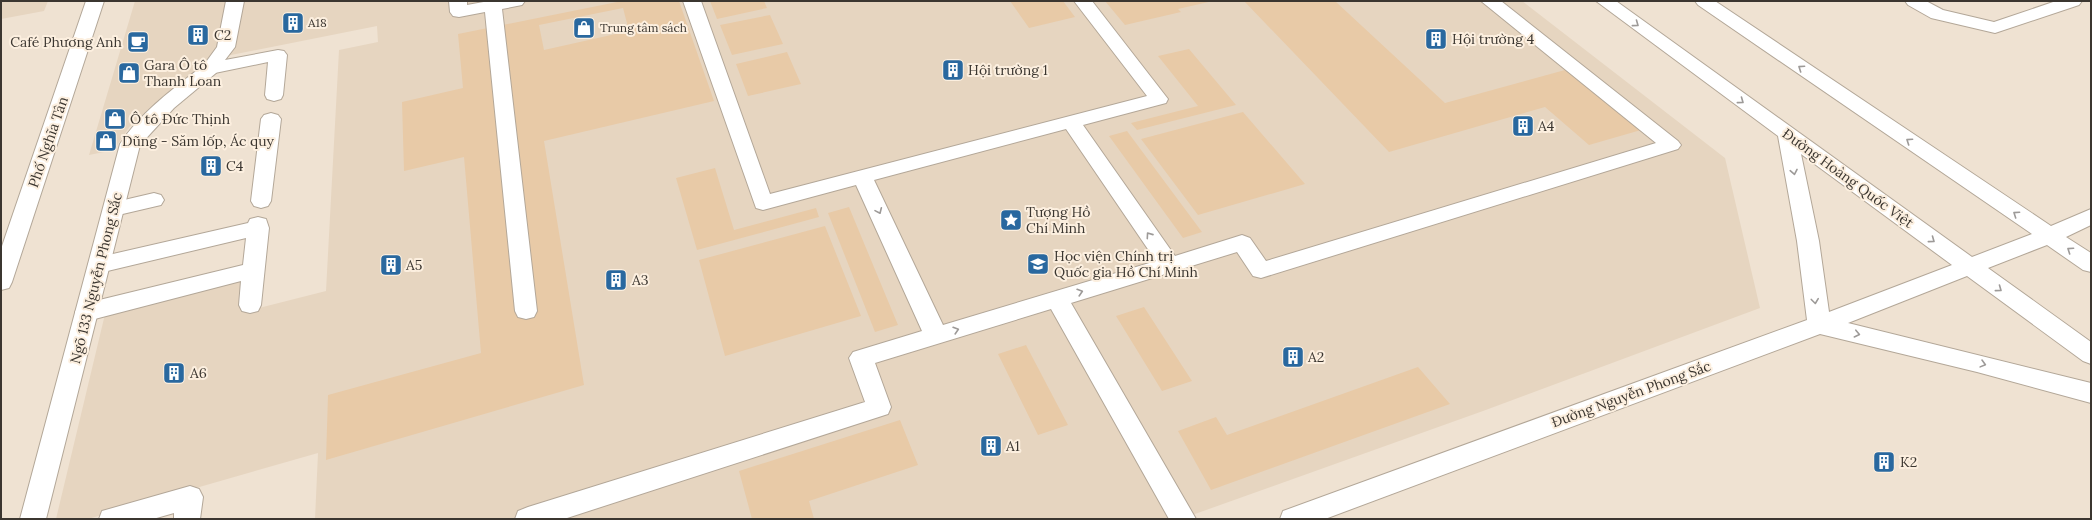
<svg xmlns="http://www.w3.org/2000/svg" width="2092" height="520" font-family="Lora,serif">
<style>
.built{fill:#e6d5c0}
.green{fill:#e8caa7;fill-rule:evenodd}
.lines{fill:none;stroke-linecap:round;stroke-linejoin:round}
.lane-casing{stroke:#b3a798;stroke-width:2}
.street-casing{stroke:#b3a798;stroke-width:2}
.secondary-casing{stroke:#b3a798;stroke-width:2}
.lane{fill:#fff;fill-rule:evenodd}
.street{fill:#fff;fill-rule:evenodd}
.secondary{fill:#fff;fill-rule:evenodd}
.oneway{stroke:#9d9a98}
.labels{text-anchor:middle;stroke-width:4;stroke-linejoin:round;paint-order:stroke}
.far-poi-label{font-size:12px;fill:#3b3630;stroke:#fcefdf;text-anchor:start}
.poi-label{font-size:14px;fill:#3b3630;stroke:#fcefdf;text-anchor:start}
.street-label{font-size:14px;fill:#3b3630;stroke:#fcefdf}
</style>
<rect width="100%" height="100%" fill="#efe2d2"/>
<path class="built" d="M1,1H48L44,11L1,19Z
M135,1H1522L1725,158L1760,308L1483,411L1181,519H315L318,453L88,519H56L106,310L247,276L243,312L326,291L339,50L378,42L377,26L216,58L130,126L114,150L89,155Z"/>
<path class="green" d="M622,1H679L714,101L544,141L584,385L326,460L328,395L481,353L464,157L404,171L402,102L463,88L458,34ZM623,8L629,31L544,50L539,25Z
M710,1H764L767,8L717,19Z
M1010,1H1063L1075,17L1029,28Z
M1105,1H1213L1178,9L1181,12L1125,25Z
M1244,1H1335L1445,103L1565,70L1641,130L1589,145L1545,107L1389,152Z
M770,15L783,44L732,55L720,25Z
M1189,49L1236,105L1137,130L1131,123L1198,106L1158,56Z
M787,52L801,84L748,96L736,64Z
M1243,112L1305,184L1198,215L1141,139Z
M1127,131L1202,232L1183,238L1109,136Z
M715,168L734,230L816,208L819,217L697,250L676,178Z
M849,207L898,325L875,332L828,213Z
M825,226L861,316L725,356L699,260Z
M1144,307L1192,381L1162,391L1116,316Z
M1026,345L1068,425L1038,435L998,354Z
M1418,367L1450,404L1211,490L1178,431L1216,417L1227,435Z
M900,420L918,465L809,501L814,519H752L739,471Z"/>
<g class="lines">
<g class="lane-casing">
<path id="lane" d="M226,1H244L235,47L225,60L278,50L284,51L287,55L283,95L281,99L274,101L267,99L265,95L268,62L210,74L204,73L201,69L217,47Z
M449,1H467V5L489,1H525L522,5L502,9L537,311L534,317L526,319L518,317L515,311L485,12L459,17L453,16L450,12Z
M683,1H701L770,194L1147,96L1074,1H1092L1168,99L1166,103L1083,125L1175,256L1242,235L1250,238L1266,261L1656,143L1481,1H1501L1678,141L1681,145L1678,149L1261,278L1253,276L1237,252L1071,303L1196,519H1169L1051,309L875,363L891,407L888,414L564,519H515L518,511L528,507L865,402L849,358L853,352L922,331L856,185L763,210L756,208ZM1066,129L1156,261L943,325L874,180Z
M271,113L278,115L281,119L271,201L268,206L261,208L254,206L251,201L261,119L264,115Z
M154,193L161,195L164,200L161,205L114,216L107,214L103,209L107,204Z
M258,217L266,219L269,228L261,305L258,311L250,313L242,311L239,305L241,281L87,321L79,318L75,312L79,306L87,303L243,265L246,238L99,273L91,271L88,265L91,259L248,223L250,219Z
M190,486L199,489L203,497L200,519H174V513L153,519H99L102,511Z"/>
</g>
<g class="street-casing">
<path id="street" d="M86,1H104L12,282L9,288L1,290V249Z
M1905,1H1926L1943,10L1994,22L2056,1H2082L2079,5L1995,33L1931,18L1908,5Z
M210,64L216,65L219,69L216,73L174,108L140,145L46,519H20L120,144C141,112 174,88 204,65Z"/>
</g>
<g class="secondary-casing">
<path id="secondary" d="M1596,1H1616L1972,257L2032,234L1698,5L1695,1H1715L2051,226L2091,209V225L2066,237L2091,253V272L2083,270L2047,245L1988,268L2091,342V364L2083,361L1967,276L1848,323L2091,383V403L1977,372L1820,334L1325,519H1280L1283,511L1807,320L1797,241L1778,136ZM1801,154L1952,265L1829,312L1819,241Z"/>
</g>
<use href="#lane" class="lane"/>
<use href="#street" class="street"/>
<use href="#secondary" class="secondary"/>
</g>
<defs><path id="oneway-chevron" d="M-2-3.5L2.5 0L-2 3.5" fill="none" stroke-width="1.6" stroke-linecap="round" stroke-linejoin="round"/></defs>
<g class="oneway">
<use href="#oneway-chevron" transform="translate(1636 24) rotate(36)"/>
<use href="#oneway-chevron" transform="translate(1801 68) rotate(-146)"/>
<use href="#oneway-chevron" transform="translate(1741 101) rotate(36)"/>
<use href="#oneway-chevron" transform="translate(1909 141) rotate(-146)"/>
<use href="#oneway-chevron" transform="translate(1794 172) rotate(79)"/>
<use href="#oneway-chevron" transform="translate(879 211) rotate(66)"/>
<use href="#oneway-chevron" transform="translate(2016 214) rotate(-146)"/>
<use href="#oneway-chevron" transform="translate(1149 235) rotate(-125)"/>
<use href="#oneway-chevron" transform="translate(1932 240) rotate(36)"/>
<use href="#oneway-chevron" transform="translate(2070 250) rotate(-146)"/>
<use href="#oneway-chevron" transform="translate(1999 289) rotate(36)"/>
<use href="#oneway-chevron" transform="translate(1080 292) rotate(-17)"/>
<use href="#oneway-chevron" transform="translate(1815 301) rotate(83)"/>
<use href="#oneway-chevron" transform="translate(956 330) rotate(-17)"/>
<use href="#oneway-chevron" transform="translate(1857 334) rotate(13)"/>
<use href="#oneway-chevron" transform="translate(1983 364) rotate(15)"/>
</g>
<defs>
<g id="building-square" transform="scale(1.15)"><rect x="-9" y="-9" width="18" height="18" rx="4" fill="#29689f" stroke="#fcefdf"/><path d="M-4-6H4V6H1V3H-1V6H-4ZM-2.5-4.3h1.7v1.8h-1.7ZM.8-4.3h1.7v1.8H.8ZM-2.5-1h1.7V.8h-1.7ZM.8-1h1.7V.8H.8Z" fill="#fff"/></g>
<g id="shop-square" transform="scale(1.15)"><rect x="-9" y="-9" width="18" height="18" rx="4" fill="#29689f" stroke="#fcefdf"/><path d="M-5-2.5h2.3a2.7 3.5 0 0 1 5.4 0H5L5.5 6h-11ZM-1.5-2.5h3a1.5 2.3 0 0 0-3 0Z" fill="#fff"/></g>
<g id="cafe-square" transform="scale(1.15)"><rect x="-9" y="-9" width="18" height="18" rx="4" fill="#29689f" stroke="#fcefdf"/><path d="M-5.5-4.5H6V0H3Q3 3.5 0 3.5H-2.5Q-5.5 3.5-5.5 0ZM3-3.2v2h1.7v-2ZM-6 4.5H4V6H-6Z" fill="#fff"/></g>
<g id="sight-square" transform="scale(1.15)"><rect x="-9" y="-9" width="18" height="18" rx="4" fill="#29689f" stroke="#fcefdf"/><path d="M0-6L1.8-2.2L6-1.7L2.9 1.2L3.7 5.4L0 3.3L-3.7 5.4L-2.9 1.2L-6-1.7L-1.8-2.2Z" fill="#fff"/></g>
<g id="university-square" transform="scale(1.15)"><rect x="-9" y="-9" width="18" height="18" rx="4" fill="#29689f" stroke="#fcefdf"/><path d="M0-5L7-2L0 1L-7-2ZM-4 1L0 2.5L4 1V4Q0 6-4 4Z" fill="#fff"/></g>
</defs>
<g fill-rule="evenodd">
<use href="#building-square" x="293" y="23"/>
<use href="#shop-square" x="584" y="28"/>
<use href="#building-square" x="198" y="35"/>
<use href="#building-square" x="1436" y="39"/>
<use href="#cafe-square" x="138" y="42"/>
<use href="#building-square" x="953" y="70"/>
<use href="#shop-square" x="129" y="73"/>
<use href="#shop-square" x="115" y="119"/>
<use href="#building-square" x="1523" y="126"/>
<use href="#shop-square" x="106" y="141"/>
<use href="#building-square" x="211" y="166"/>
<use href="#sight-square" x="1011" y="220"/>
<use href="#university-square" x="1038" y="264"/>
<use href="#building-square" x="391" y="265"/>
<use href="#building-square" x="616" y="280"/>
<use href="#building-square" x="1293" y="357"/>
<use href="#building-square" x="174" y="373"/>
<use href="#building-square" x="991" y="446"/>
<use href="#building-square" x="1884" y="462"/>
</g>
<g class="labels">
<g class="far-poi-label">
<text x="308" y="27">A18</text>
<text x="600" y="32">Trung tâm sách</text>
</g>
<g class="poi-label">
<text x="214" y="40">C2</text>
<text x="1452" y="44">Hội trường 4</text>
<text x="122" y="47" text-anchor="end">Café Phương Anh</text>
<text x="144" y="70">Gara Ô tô<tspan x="144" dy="16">Thanh Loan</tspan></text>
<text x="968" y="75">Hội trường 1</text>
<text x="130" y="124">Ô tô Đức Thịnh</text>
<text x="1538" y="131">A4</text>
<text x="122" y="146">Dũng - Săm lốp, Ác quy</text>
<text x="226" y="171">C4</text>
<text x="1026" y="217">Tượng Hồ<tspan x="1026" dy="16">Chí Minh</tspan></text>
<text x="1054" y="261">Học viện Chính trị<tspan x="1054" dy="16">Quốc gia Hồ Chí Minh</tspan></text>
<text x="406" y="270">A5</text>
<text x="632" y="285">A3</text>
<text x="1308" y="362">A2</text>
<text x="190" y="378">A6</text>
<text x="1006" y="451">A1</text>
<text x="1900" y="467">K2</text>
</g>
<g class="street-label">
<text transform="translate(48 142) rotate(-71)" y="5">Phố Nghĩa Tân</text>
<text transform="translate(1848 178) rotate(36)" y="5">Đường Hoàng Quốc Việt</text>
<text transform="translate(96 278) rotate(-76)" y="5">Ngõ 133 Nguyễn Phong Sắc</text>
<text transform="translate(1631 394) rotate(-20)" y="5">Đường Nguyễn Phong Sắc</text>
</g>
</g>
<rect width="2092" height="520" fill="none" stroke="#3b3630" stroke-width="4"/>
</svg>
